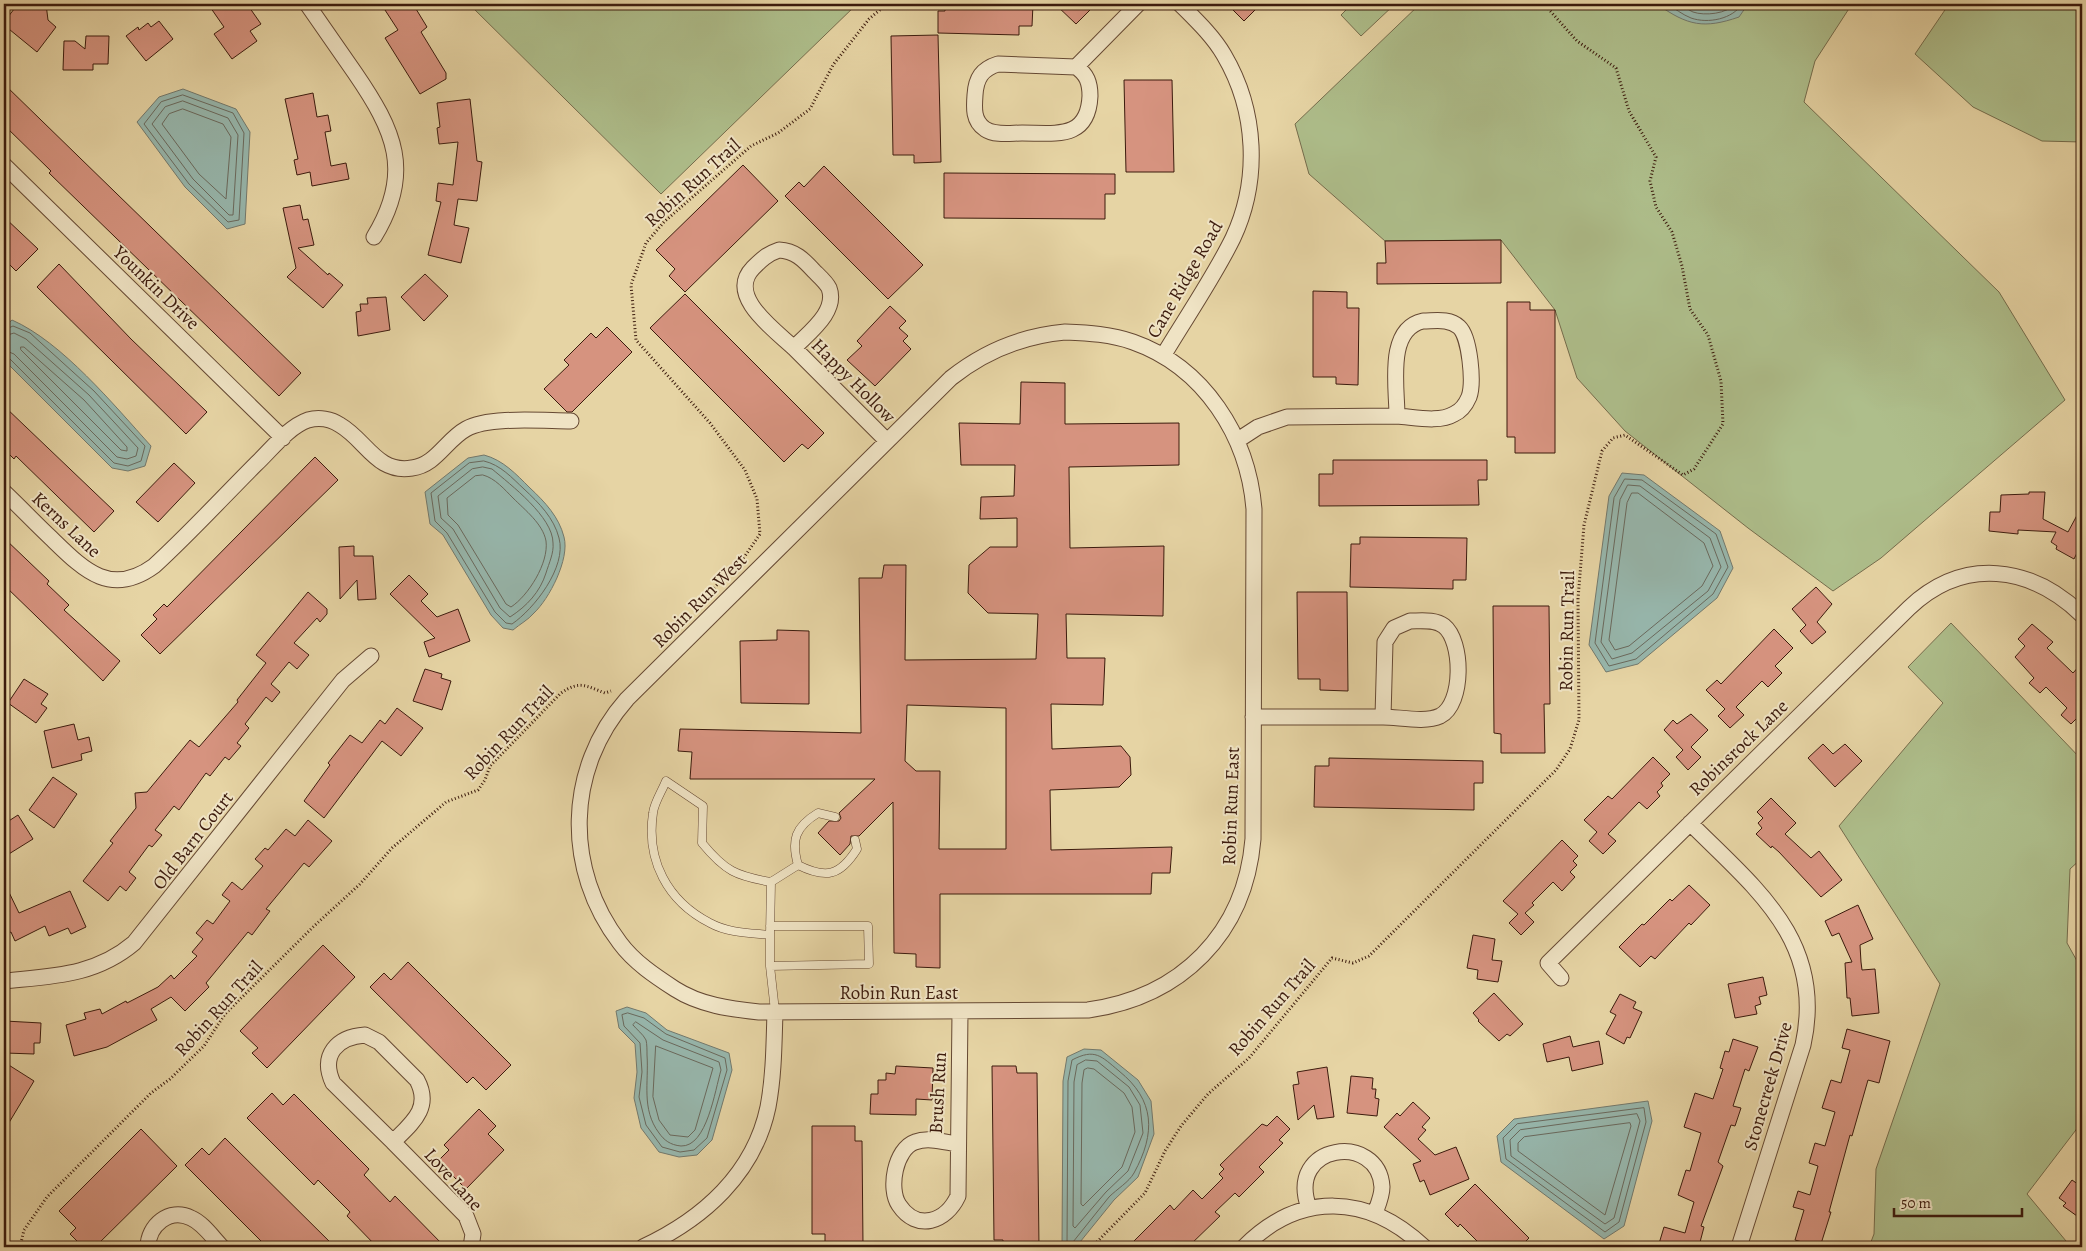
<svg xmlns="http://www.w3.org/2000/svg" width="2086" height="1251" font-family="Alegreya,serif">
<rect width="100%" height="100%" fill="#e6d4a4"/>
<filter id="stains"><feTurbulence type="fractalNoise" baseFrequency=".004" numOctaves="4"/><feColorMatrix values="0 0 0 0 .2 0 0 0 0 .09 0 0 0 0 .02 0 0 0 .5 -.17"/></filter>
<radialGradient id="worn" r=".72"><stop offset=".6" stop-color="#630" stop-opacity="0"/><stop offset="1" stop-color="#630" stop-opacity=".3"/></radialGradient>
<path fill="#aebe8b" stroke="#756c4c" d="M469,4H857L661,194Z
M1352,4H1395L1361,36L1341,15Z
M1420,4H1852L1815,61L1804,102L1999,292L2065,400L1881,558L1833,591L1748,528L1625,431L1577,378L1555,310L1501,240L1385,241L1309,174L1295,124Z
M1949,4H2082V142L2042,141L1973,107L1915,54Z
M1951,623L2082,760V858L2070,869L2067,943L2082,970V1122L2027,1194L2071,1247H1869L1874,1234L1876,1169L1940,984L1839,826L1943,703L1908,667Z"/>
<path fill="#97b7ad" stroke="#73796d" d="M1657,4H1748L1739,17C1704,29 1688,26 1657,4Z
M183,89L236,109L250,132L245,224L227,229L185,187L137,122L159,97Z
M12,320C62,342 114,405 151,446L145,466L128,471L112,468L4,360V327Z
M484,455C503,460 516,474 530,488C545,502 559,517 564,537C570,559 549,599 534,613C528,620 520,624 513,630L503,628L491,615L443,535L430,524L425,492L468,458Z
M1622,473L1644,475L1720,531L1733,568L1717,598L1638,664L1606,672L1589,645L1609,496Z
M627,1007L646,1013L667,1030L729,1053L732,1070L712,1140L697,1155L679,1157L659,1152L641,1128L634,1098L637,1072L635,1044L619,1028L616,1011Z
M1084,1049L1101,1050L1138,1080L1151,1101L1154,1134L1138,1177L1114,1200L1076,1247H1062L1063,1081L1067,1057Z
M1648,1101L1652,1121L1624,1226L1604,1239L1501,1162L1497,1136L1514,1119Z"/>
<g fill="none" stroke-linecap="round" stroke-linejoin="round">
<path stroke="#6a695d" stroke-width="1" d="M1667,4C1674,8 1683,15 1691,18C1708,24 1733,19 1742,4
M1679,4C1684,6 1688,10 1693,12C1704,16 1728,14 1734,4
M183,95L233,113L244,133L239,220L228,222L189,184L144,124L161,102Z
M183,101L228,118L238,135L233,215H229L193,179L152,124L165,107Z
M183,109L223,124L231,137L226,199L199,174L162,124L169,114Z
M4,330L13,326L30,333L94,391L145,446L141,461L128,466L114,463L9,358L4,357
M4,336L14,333L26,339L89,395L138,448L136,456L127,459L117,457L14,354L4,350
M21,347H24L84,400L127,447V451L121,450L21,350Z
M484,461C501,465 512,478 524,489C539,503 554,518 559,538C567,567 534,609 512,624L506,623L495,612L447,533L435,521L431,493L469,463Z
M483,467L492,469C511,485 553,517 553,543C554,553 549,563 546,573C540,592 527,606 510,617L500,608L453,529L441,518L438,496L472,469Z
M483,475C495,478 505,490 513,498C525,510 543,524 546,541C549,563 528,596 511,607L506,604L458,525L448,515L447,498L475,476Z
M1625,479L1642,480L1716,534L1728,567L1713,594L1636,659L1609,666L1595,643L1614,498Z
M1628,485L1640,486L1710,538L1721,567L1708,591L1632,653L1612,659L1601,642L1620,500Z
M1632,493H1638L1704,543L1713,566L1702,586L1629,646L1615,650L1609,640L1627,503Z
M628,1013L644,1018L666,1034L725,1058L727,1070L707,1138L694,1150L680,1152L662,1147L646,1125L639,1097L642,1072L640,1043L624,1026L622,1015Z
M636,1022L663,1040L719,1062L721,1070C715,1090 707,1147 681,1146C670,1145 664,1140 659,1133C641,1109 649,1082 647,1055C647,1050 647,1044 646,1040C643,1034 637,1030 633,1025Z
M656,1046L713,1068L695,1130L688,1137L670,1135L659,1120L653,1097Z
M1086,1060L1097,1061L1129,1087L1140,1105L1143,1133L1128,1171L1106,1192L1075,1228L1073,1226L1074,1082L1077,1065Z
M1088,1068L1094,1069L1124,1093L1132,1107L1135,1132L1122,1167L1083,1206L1081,1204L1082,1083L1084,1070Z
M1644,1108L1646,1122L1619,1222L1605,1232L1506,1159L1503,1138L1517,1124Z
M1637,1114L1640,1121L1614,1218L1605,1224L1511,1156L1510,1140L1520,1130Z
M1630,1123L1631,1126L1605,1215L1518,1151V1143L1524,1137Z
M1067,1247L1068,1081L1072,1060C1095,1048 1101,1056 1119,1071C1155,1100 1156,1133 1134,1173C1129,1182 1117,1189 1109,1197C1097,1212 1085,1227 1073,1242L1072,1247"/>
</g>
<path fill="#d6937f" stroke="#3c1b0d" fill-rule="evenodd" d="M18,4H46L48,20L56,27L37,52L4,25V22Z
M208,4H247L261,24L250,31L257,41L232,59L214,34L224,27Z
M395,4H413L427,27L421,32L446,73V79L420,94L385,38L398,30L385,10Z
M945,4H1033L1032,26H1019V35L938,33V11H945Z
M1055,4H1096L1076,24Z
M1227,4H1261L1244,21Z
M159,21L173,39L146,61L126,36L138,27L139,30L148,23L151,27Z
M938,35L941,162L914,163V155H893L891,36Z
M86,36H109L108,64H93V70H63L64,41H75L85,49Z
M1124,80H1172L1174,172H1126Z
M4,84L301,373L279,396L49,173L51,171L4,125Z
M313,93L317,117L328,115L331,131L325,132L331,166L346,163L349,179L312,186L310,172L297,175L294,160L298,159L285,99Z
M470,99L477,161L482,162L477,201L458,199L454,225L469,228L461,263L428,255L441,202L436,201L438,183L453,185L458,142L439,144L437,128L440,127L437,103Z
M743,165L778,201L685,292L669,276L675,269L656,250Z
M824,166L923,265L888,299L785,196L799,182L804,187Z
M944,173L1115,174V194H1105V219L944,218Z
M300,205L303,220L308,219L314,245L298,248L328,275L329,273L343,285L323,308L287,277L296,268L283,208Z
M4,217L38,249L16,271L4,259Z
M1501,240V283L1377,284V263H1386L1385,241Z
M59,264L131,339L207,412L186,434L37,287Z
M425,274L448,296L424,321L401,297Z
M1313,291L1347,292V308H1359L1358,385L1336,384V377H1313Z
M685,294L824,433L808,449L802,444L784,462L650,328Z
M386,297L390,330L358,336L356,312L361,311L360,304H368L367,298Z
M1507,302H1530V310H1555V453H1515V437H1507Z
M890,306L906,321L899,328L908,336L903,341L911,349L875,386L847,360L862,346L857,341Z
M607,327L632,352L572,412H567L544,389L569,365L564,360L591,333L596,338Z
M1021,382L1065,383V424L1179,423V465L1069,467L1070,548L1164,546L1163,616L1066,614L1067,658H1105L1103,705L1051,704L1052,749L1121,746L1130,757L1131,775L1119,787L1050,790L1051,850L1172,847L1170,873H1152L1151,894H940V968L916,967V954L894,953L893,802L859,836H851L850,844L840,855L818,833L829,821H839L841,818L839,813L875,779H690L692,752L678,751L680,729L861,733L859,578H882L884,565H906L905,660L1036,659L1038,614L988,613L968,593L969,565L990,547H1017V518L980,519L981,497L1014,496L1015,465H961L959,423L1020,424ZM907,705L1006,708V849H939L940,771H916L905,761Z
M4,406L114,511L94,532L16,456L14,459L4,449Z
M315,457L338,480L160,654L141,635L157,619L153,615L164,604L167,607Z
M1333,460H1487V480H1478L1479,505L1319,506V474H1333Z
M174,463L195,483L158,522L136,502Z
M2029,492H2045L2043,519L2068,532L2082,506V553L2078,551L2074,559L2056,549L2057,546L2051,542L2056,532L2018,530V534L1989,531L1990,512H2000L2001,495L2029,494Z
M1360,537L1467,538L1466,580H1453V589L1350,587L1351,544H1360Z
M4,538L49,581L47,584L69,605L64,610L120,661L103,681L4,585Z
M354,546V556H373L376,599L358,600L357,580L340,599L339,547Z
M409,575L428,594L421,601L437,617L458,609L470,641L429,657L424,642L435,638L390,594Z
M1816,587L1832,604L1817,622L1826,632L1812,644L1800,631L1806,625L1792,609Z
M308,592L327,609V614L320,622L317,618L294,643L309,655L297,669L289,662L271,684L280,692L272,702L266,697L245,724L249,728L237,743L241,746L229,760L225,757L210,776L206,773L179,810L174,806L155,830L162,835L152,847L149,845L129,872L136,878L126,891L120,886L108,901L83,881L113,843L110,841L136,808L135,793L147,792L190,740L199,747L238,702L237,700L266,663L256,655Z
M1297,592H1347L1348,691L1320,690V679H1298Z
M1493,606H1549L1550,704H1544L1545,753H1501V734L1494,733Z
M2032,624L2053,642L2047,648L2073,673L2082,663V723L2077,718L2071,724L2061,715L2067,708L2046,687L2040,693L2029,683L2034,678L2015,657L2025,646L2018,639Z
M1774,629L1793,648L1775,666L1782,673L1768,687L1762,681L1736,707L1744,715L1730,728L1718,716L1725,709L1706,690L1717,680L1721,684Z
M777,630L809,631V704L741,703L740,641L777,640Z
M425,669L442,674L441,678L451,681L442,710L413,701Z
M24,679L48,694L41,704L47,708L36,723L8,703Z
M397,708L423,728L401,756L382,741L324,818L304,801L330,765L328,763L350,735L362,743L380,720L385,724Z
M1691,714L1708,730L1691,747L1701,757L1688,770L1676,757L1683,750L1664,730L1673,720L1677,724Z
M74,724L78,740L89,737L92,751L81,754L82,760L52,768L44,731Z
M1823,744L1833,754L1845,744L1862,761L1835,787L1808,758Z
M1653,757L1670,774L1661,783L1663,786L1657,792L1660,796L1647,809L1639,802L1608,834L1616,841L1603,854L1589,841L1597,832L1584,820L1608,796L1612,799Z
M1329,758L1483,761V783H1474V810L1314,807L1315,766H1329Z
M53,777L77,794L54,828L29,810Z
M1771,798L1796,823L1785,834L1811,858L1819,851L1842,880L1821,897L1779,852L1772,846L1771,848L1756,834L1762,828L1758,823L1763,818L1757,812Z
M18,815L33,839L4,857V824Z
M308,820L332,841L309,867L304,863L266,909L270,911L252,935L248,932L206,983L209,987L185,1011L171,997L151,1009L157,1020L107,1047L74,1056L66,1025L86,1019L84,1013L100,1009L102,1014L126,1001L127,1003L158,987L171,975L174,979L197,956L192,952L203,939L196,933L207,920L213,924L230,901L222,895L232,882L242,890L263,866L255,859L265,848L268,850L286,829L295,836Z
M1562,840L1578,856L1573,861L1577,865L1570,872L1575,877L1562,891L1553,882L1532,903L1534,905L1525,913L1534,922L1521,935L1509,923L1518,914L1503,901Z
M4,882L19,913L70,891L86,927L71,934L68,928L49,936L45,926L15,941L11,932L4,935Z
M1689,885L1710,905L1691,925L1689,923L1655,959L1651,956L1640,967L1619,947L1642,924L1644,925L1670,899L1672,901Z
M1858,905L1873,939L1860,945L1861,962L1862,970L1875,969L1879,1013L1852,1016L1850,998H1847L1845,963L1852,962L1839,933L1832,936L1825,921Z
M1473,935L1495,939L1492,960L1502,961L1498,982L1477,979L1478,970L1467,968Z
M323,945L355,977L267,1068L252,1053L258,1048L240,1031Z
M408,962L511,1065L486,1090L473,1077L467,1083L370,987L384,973L391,980Z
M1763,977L1767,995L1759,997L1761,1004L1755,1006L1757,1014L1735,1018L1728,984Z
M1494,993L1523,1024L1510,1036L1507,1034L1499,1041L1478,1021L1479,1020L1473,1013Z
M1620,994L1636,1002L1633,1008L1642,1012L1630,1038L1627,1037L1624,1044L1606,1034L1616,1015L1610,1012Z
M5,1021L41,1023L40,1043H34V1054L5,1053Z
M1847,1029L1890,1041L1879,1083L1868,1080L1852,1136L1850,1135L1829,1212H1831L1820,1247L1795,1240L1804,1210L1793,1207L1798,1191L1810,1195L1818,1166L1809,1163L1815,1143L1825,1146L1835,1112L1822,1108L1831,1080L1841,1083L1850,1050L1842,1048Z
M1570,1036L1573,1047L1599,1041L1603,1064L1572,1071L1569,1057L1547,1062L1543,1044Z
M1733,1039L1758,1047L1749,1071L1745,1069L1733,1106L1741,1108L1735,1126L1731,1125L1718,1162L1723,1166L1701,1226L1704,1227L1699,1246L1687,1242L1685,1247H1658L1664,1227L1685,1233L1694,1202L1678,1195L1686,1170L1690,1171L1701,1133L1684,1127L1695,1093L1713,1099L1723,1069L1720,1068L1725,1051L1729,1052Z
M4,1062L34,1081L4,1131Z
M896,1066L933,1068L932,1100L916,1099V1115L870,1114L871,1094H878V1080H886V1073L895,1074Z
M992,1066H1016L1017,1073H1037L1039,1247H1003V1240H994Z
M1327,1067L1334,1117L1317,1119L1314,1105L1298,1120L1293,1085L1299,1084L1297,1072Z
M1351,1076L1373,1078L1372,1089H1376L1375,1098L1379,1099L1377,1116L1347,1113Z
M272,1093L283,1105L294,1094L369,1169L364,1175L390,1202L395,1196L445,1247H377L347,1216L350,1212L318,1180L314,1185L247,1118Z
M1413,1102L1430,1118L1422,1127L1426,1130L1418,1139L1435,1155L1456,1147L1469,1179L1430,1195L1424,1180L1420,1182L1413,1164L1421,1161L1384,1127L1397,1113L1400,1116Z
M479,1109L496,1126L488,1134L504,1150L466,1189L438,1161L449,1150L444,1145Z
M1277,1116L1290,1129L1279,1140L1283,1143L1259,1167L1264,1172L1239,1197L1235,1193L1215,1212L1220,1216L1188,1247H1128L1170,1205L1174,1210L1193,1190L1202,1199L1223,1178L1219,1174L1224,1169L1220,1165L1262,1124L1267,1126Z
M812,1126H855V1141H862L863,1245H825V1234H812Z
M141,1129L177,1166L95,1247H83L70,1234L76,1228L59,1211Z
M225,1138L335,1247H267L185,1165L202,1148L209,1155Z
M2072,1180L2082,1187V1208L2077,1216L2063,1206L2066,1203L2059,1198Z
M1475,1184L1529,1238L1520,1247H1483L1460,1224L1458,1227L1445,1214Z"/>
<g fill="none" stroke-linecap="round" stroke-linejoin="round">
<g stroke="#664933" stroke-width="9">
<path id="service" d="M666,781L703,806L702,843C725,871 736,876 771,882L770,935C750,933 728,933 710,923C667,901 646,860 653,813C654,803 662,791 666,781Z
M835,817L818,813C795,827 791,840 798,865C826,879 840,876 857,849L855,840
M771,882L798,865
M770,935V966L869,964L868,926H770
M770,966L775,1011"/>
</g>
<g stroke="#664933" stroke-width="17">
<path id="minor" d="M307,4C323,27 339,50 355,73C394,130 414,172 374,237
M998,64L1076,67C1087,74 1090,83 1090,96C1088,140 1056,133 1022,133C1011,133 995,136 985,129C973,121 974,108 975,95C976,78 982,69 998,64Z
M1076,67L1138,4
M4,165L283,438
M779,250C795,251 803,259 814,271C819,276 826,282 829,288C838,312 808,333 794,348C775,330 726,296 753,268C761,260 767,254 779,250Z
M1423,321C1435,321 1449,318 1459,327C1470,337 1474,383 1469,397C1466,404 1461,411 1454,414C1439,423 1414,417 1397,416C1397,387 1386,329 1423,321Z
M1065,332C1088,333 1111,334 1133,342C1204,367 1248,436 1254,509L1253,839C1245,934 1181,997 1088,1010L759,1012C730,1009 700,1005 675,989C655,976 634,962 620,943C564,870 565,769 627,699L951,378C985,351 1021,336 1065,332Z
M794,348L887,441
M1163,356C1185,319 1214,277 1233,238C1260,180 1257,111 1224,55C1213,36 1196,20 1180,4
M1238,440L1258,427L1287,417L1397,416
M4,492C20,507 35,523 51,538C83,569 110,598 154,566C189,534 222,498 256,464C271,450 288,427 308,420C319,417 331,419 340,425C366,440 377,474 412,468C436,465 446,440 466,429C489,416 544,421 571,421
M1410,621C1421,621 1435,619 1444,626C1463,641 1464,704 1440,716C1425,723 1399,717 1383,717L1385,642L1394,628Z
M1253,717H1383
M1690,823C1755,888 1826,941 1803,1045L1739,1247
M1561,978L1548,963L1909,608C1964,556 2031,566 2082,615
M4,981C52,976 95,976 134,943L343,680L371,656
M365,1035L379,1042L417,1080C432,1108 412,1123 393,1142L333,1083C320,1055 337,1037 365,1035Z
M393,1142L466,1216L473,1234L471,1247
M957,1144C944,1142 928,1137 915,1142C895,1149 888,1189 899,1205C917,1232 946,1222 958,1196L960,1012
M1309,1208C1285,1143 1379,1132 1382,1187C1382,1196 1378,1205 1375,1213
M148,1247C148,1226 169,1207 191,1218C203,1223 213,1238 222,1247
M643,1247C703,1219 754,1174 768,1107C774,1075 774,1043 775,1011
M1244,1247C1300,1191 1368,1194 1424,1247"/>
</g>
<path stroke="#3c1b0d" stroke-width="3" stroke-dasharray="1 2.5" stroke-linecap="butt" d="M709,593L745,556L760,534L757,499L745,470L710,423L636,340L631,285L646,243L664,222L751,146L778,133L810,109L833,65L869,19L887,4
M20,1247L24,1230L47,1197L151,1093L170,1079L204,1046L225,1014L313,927L360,884L392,848L446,802L478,790L485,780L490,766L561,693C580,680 586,686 605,693L611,691
M1092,1247L1145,1193L1165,1151L1181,1126L1208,1094L1249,1058L1332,958L1353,963L1369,956L1556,770L1570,749L1579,720L1578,599L1584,525L1602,451L1613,438L1625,435L1683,475L1694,469L1723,424L1721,381L1708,335L1690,309L1682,266L1672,232L1656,207L1650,181L1656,157L1629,111L1616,68L1577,41L1544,4"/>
<use href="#service" stroke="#efe3c4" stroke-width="8"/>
<use href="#minor" stroke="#efe3c4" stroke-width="15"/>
</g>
<g text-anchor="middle" stroke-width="4" stroke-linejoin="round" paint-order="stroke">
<g font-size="19" fill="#3c1b0d" stroke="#efe3c4">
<text transform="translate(692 182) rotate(-42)" y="7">Robin Run Trail</text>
<text transform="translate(1184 279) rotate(-60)" y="7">Cane Ridge Road</text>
<text transform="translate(157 287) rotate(44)" y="7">Younkin Drive</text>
<text transform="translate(854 380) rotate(45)" y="7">Happy Hollow</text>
<text transform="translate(67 524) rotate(43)" y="7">Kerns Lane</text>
<text transform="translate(699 600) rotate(-45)" y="7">Robin Run West</text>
<text transform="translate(1566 631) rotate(-89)" y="7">Robin Run Trail</text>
<text transform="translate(508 732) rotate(-47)" y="7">Robin Run Trail</text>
<text transform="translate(1738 747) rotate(-44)" y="7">Robinsrock Lane</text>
<text transform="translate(1230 806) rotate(-88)" y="7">Robin Run East</text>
<text transform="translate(192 840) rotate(-52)" y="7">Old Barn Court</text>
<text x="899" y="999">Robin Run East</text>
<text transform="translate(1271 1007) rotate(-49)" y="7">Robin Run Trail</text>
<text transform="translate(218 1008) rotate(-48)" y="7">Robin Run Trail</text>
<text transform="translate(1767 1086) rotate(-74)" y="7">Stonecreek Drive</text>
<text transform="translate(937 1093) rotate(-87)" y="7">Brush Run</text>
<text transform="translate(454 1179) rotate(48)" y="7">Love Lane</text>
</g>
</g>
<rect width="2086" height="1251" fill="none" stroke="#e6d4a4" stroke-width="20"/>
<rect x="5" y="5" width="2076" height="1241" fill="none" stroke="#3c1b0d" stroke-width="2.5"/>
<rect x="10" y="10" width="2066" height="1231" fill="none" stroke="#3c1b0d"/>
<path d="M1894 1208v8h128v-8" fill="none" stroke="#3c1b0d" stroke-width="2.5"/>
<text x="1901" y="1208" font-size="15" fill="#3c1b0d" stroke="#efe3c4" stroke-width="4" paint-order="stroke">50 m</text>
<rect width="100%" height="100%" filter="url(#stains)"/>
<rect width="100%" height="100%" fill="url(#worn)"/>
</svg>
